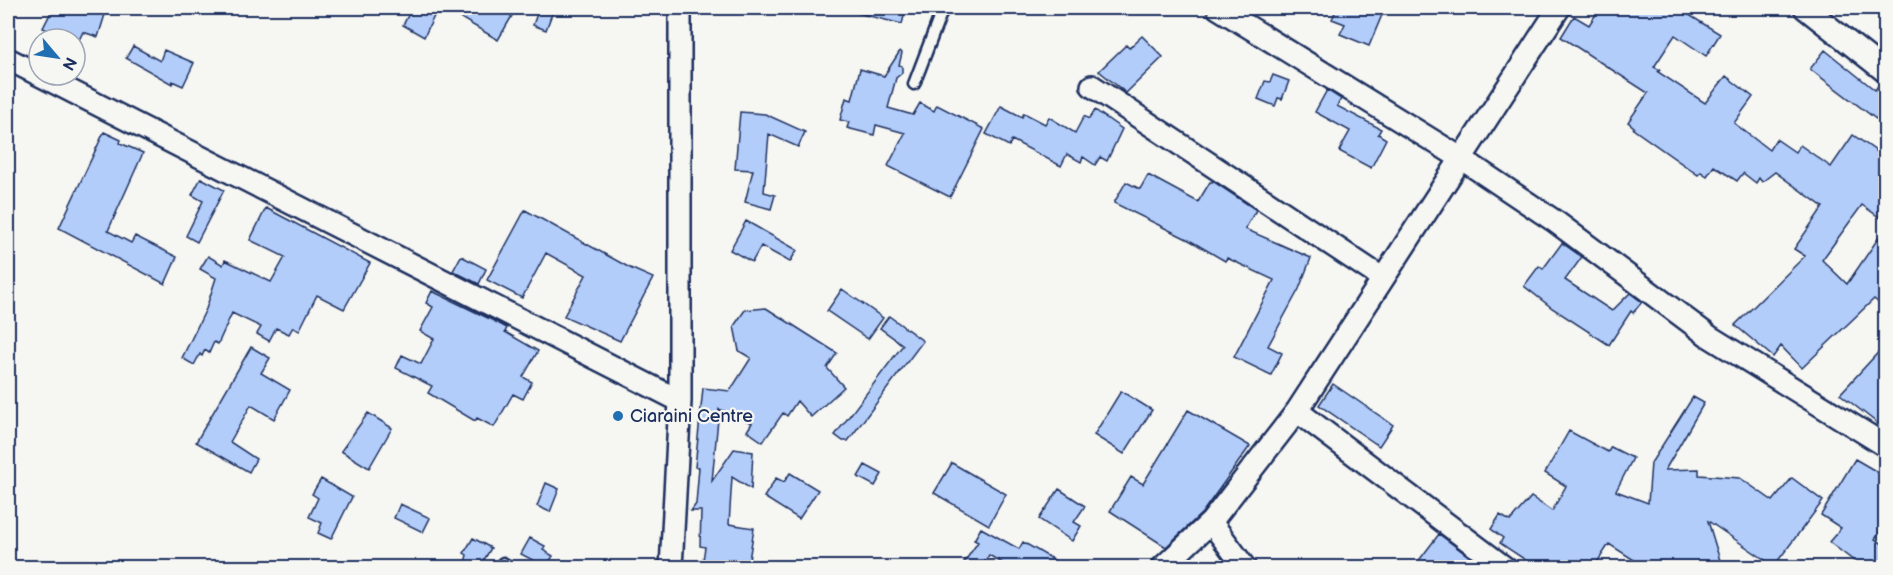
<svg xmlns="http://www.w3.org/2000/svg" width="1893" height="575" font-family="'Balsamiq Sans',sans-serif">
<rect width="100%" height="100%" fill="#f6f6f2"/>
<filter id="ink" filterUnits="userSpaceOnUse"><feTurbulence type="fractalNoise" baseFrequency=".0167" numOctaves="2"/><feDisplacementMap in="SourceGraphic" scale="12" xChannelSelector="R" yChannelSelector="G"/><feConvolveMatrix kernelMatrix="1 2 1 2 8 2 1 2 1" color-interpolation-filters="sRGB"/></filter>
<g filter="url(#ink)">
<path fill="#b3cdfb" stroke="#1b2f5e" stroke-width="1.5" d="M53,8H107L98,37L83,32L77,44L75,39H67L43,28Z
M412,8H438L424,37L403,25Z
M444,8H498L512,16L498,40Z
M539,8H554L546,30L533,25Z
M858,8H906L902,24L857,13Z
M1337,8H1373L1371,11L1382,15L1369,46L1340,34L1345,24L1332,19Z
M1600,8H1678L1720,34L1706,56L1675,35L1654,67L1660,70L1658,72L1705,103L1726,76L1753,97L1734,123L1769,150L1776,139L1795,152L1800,145L1831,167L1853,135L1886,158V222L1862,205L1822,260L1847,284L1886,227V309L1874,299L1802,368L1781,346L1773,357L1735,325L1805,256L1794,249L1823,207L1775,172L1762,182L1759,178L1756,183L1743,173L1737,181L1714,166L1707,176L1701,172L1698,175L1633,129L1634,127L1628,122L1648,93L1561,37L1574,16L1589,25Z
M1142,36L1163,57L1126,93L1099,71L1126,45L1129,48Z
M133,46L160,61L164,50L194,63L183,86L172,81V84L126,58Z
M1825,50L1875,90L1880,83L1886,85V109L1876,119L1810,69Z
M900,51L902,53L899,65L902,66V73L896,78L888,108L913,115L920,103L934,111L937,105L984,129L950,197L888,166L905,133L876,125L874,135L847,128L849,122L840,120L846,98L852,100L860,69L884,76Z
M1273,75L1289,81L1282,99L1278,98L1275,106L1258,99L1265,81L1270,82Z
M1327,90L1341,99L1337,106L1381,129L1378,134L1386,139L1371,168L1339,151L1350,131L1315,112Z
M1001,106L1022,117L1024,113L1045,124L1049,117L1075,133L1084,116L1089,119L1095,110L1122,129L1107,161L1100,157L1095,165L1083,157L1081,162L1067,154L1061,166L1012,140L1009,146L986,134Z
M740,112L765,114L805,132L798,147L769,134L764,192L775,195L771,209L745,202L753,170L735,169Z
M104,132L121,140L120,143L143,153L108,231L131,243L135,236L177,257L165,284L59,228Z
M1148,175L1198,202L1210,182H1214L1256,210L1245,229L1311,258L1299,289L1268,346L1282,353L1271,375L1234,357L1274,280L1227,258L1225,261L1189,240L1114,203L1126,182L1140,189Z
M201,178L224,190L197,242L186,236L203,201L192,195Z
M266,208L370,263L344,309L317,295L299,331L293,327L289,334L276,328L269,341L257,334L261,327L232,313L218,344L214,342L209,353L205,350L202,356L200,354L194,365L182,358L206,309L216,278L200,269L208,256L223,265L225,260L271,282L285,257L250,240Z
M525,210L630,268L653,278L620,341L564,316L586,275L546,253L522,298L487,280Z
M746,221L797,250L790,262L761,246L752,262L730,250Z
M1562,243L1582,257L1565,280L1612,311L1630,293L1642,302L1633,313L1631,311L1609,345L1552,308L1524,286L1539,266L1543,269Z
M461,256L486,269L479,284L453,271Z
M842,289L883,318L868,339L827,311Z
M432,291L492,320L507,328L505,332L538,351L523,377L532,382L523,399L513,394L494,427L477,418L475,421L428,393L432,386L396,368L402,355L421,364L434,339L420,331L433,307L426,303Z
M766,308L837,353L827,368L844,387L811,417L797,401L787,416L783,413L763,442L747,431L752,423L719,409L712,481L734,449L753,452L751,489L732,477L729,524L754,528L748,567H702L705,547L700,546L701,511H691L696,504L699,467H695L703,388L730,391L751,358L739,351L734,326L745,310Z
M889,316L923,341L848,441H843L835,435L903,345L880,328Z
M1886,344V430L1840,394Z
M251,347L270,358L261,373L290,390L274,419L251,405L230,442L256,459L249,472L196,442Z
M1333,384L1393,425L1379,446L1319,405Z
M1121,391L1152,410L1124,454L1094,435Z
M1693,397L1704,403L1665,470L1699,469V475L1740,478L1773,501L1792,478L1823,501L1774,566L1708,521L1722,567H1645L1609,544L1594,567H1536L1500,543L1503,538L1491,529L1500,515L1510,521L1531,497L1552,511L1566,486L1545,473L1569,431L1608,452L1611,447L1633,458L1616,491L1648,503L1651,463Z
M1188,410L1250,446L1202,513L1166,547L1110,511L1131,477L1143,484Z
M368,413L392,428L369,468L341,451Z
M1855,459L1886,477V524L1875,539L1886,546V567H1862L1829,542L1841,528L1821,515Z
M952,463L1006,494L989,525L934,493Z
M865,465L882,474L875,486L858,477Z
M790,473L818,490L799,519L764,497L776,478L784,482Z
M321,479L352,497L331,539L318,533L322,523L309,517L318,498L312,494Z
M546,483L559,489L550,512L537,506Z
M1059,489L1085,506L1074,522L1081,526L1072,541L1039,519Z
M400,504L430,518L423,532L394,518Z
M981,528L1019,549L1023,542L1066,567H1009L989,555L981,567H961L978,542L974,540Z
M1439,534L1483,567H1414Z
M473,538L491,548L480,567H462L466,559L467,555L464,553Z
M530,538L545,546L543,550L553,556L546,567L521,554Z"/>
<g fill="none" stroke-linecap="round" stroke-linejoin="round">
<g stroke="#1b2f5e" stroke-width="15">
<path id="service" d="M914,84L943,8
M503,563L511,568"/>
</g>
<g stroke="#1b2f5e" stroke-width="26">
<path id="minor" d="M1218,8L1459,157L1556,222L1710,337L1886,446
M1805,8L1886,72
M8,59L680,401
M1092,86L1382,278
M1297,411L1505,568
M1211,522L1245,568
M671,568L680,401V8
M1162,568L1211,522L1297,411L1559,8"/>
</g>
<use href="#service" stroke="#f6f6f2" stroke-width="10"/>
<use href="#minor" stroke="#f6f6f2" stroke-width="21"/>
</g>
</g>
<circle fill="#1f6fb2" stroke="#f6f6f2" stroke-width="2" cx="618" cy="416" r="6"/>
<g text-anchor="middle" stroke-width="4.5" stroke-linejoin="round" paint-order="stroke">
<g font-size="18" fill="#1b2f5e" stroke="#f6f6f2" text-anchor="start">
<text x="630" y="422">Ciaraini Centre</text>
</g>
</g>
<rect width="1893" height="575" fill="none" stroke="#f6f6f2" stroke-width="30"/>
<rect x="15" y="15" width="1863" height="545" fill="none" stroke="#1b2f5e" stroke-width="2" filter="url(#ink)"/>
<g transform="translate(57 57) rotate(119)"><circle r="28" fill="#f6f6f2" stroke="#9ea6b7" stroke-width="1.5"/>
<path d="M0-4.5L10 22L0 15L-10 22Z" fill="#1f6fb2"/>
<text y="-9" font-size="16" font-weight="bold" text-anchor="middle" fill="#1b2f5e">N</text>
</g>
</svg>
